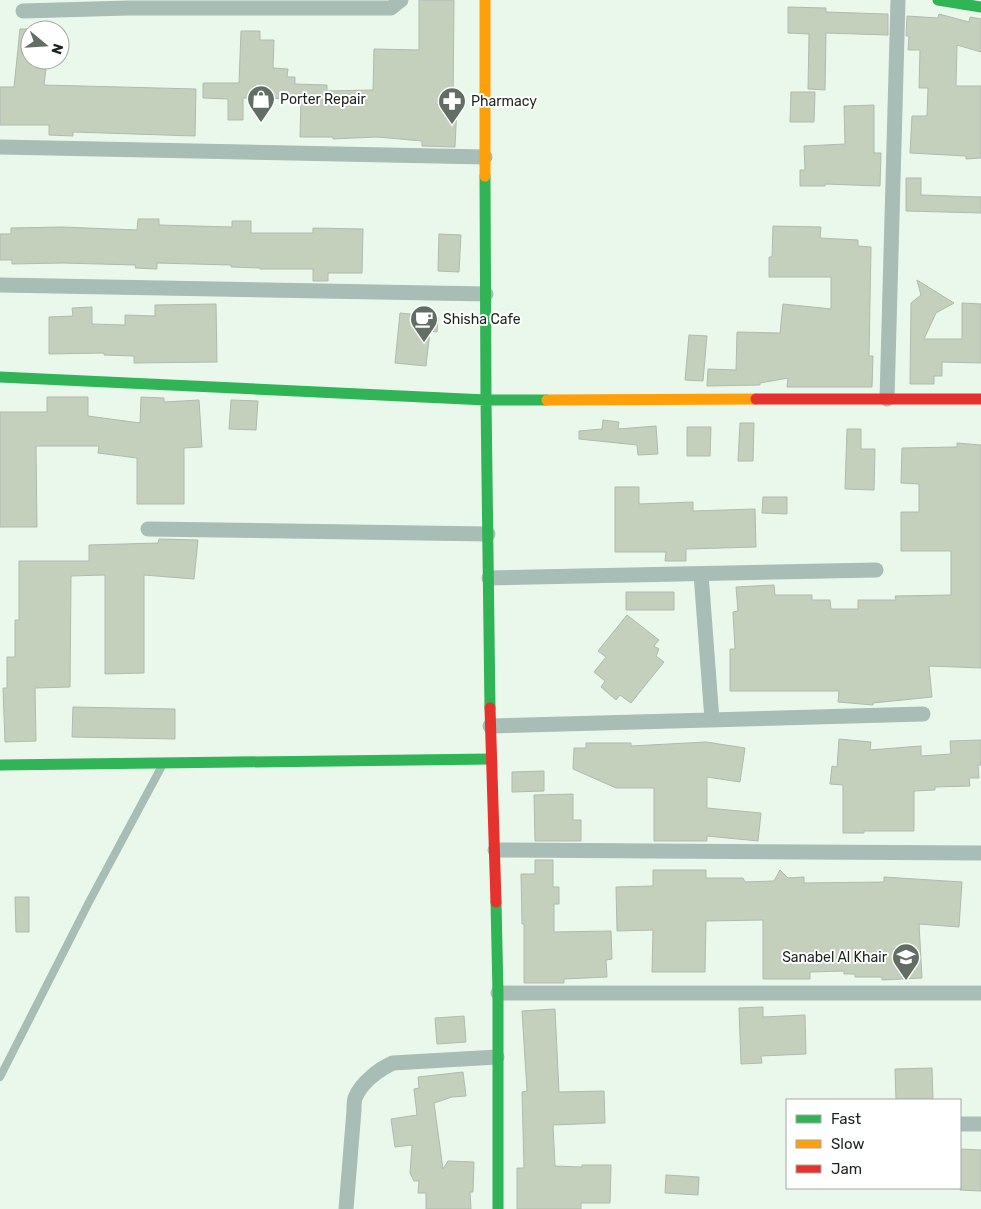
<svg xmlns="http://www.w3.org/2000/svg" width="981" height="1209" font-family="Rubik,sans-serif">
<rect width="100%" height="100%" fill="#e9f8eb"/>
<path fill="#c4cfbc" stroke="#b1baaf" d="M419,0H454L453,104H457L455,147L422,146V141L377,137L333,139V137H300L301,99L243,98V120H228V99L203,98V83H239L241,31H260V40H274L273,68L288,69L287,77H295V84L327,85V91L373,90L374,49L419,50Z
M788,7L826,8V12L886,14H888V35L826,33L825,90L808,89L809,34L788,33Z
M939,14L969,22L970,17L981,19V52L957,45L956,86H981V158L966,159V156L910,153L912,116H927L928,88H919L920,50H908L909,36H906L907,16L938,18Z
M20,29H30V60H47L44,85L196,89L195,136L73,132V136L49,135V125H0V87H14Z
M791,92H815L814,122H790Z
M874,105V153H881L880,186L825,184V186H800V170H805L804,146L845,144L844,106Z
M906,178H921V195L981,197V213L906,211Z
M138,219H159V225L232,227V221H251V233H313V228L363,229L362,273H328V281H313V269H260V268L231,267V265L157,263V269L135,268L136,265L63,263L12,264V260H0V234H11V228L62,227L137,230Z
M773,226L821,227L820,238L858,240V246L871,247L869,356H873L872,387H787L788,378L760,383V385L707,386L708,369L736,370L737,332L780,333L783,304L831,309V277H769V257H772Z
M439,234L461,235L459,272L438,271Z
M917,280L954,303L936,313L924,339H962V303L981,304V363L942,362V376H934V384H910L911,303L921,295Z
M216,304L217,362L134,363V356L104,355V353L49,354V317L73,316L72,308L92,307V324L125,325V315L155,316V305Z
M400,313L438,317L437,332L430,331L426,366L395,363Z
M689,335L707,336L703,381L685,380Z
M47,397H88V416L140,423L141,397L164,398V402L199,400L202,447L184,448V504H137V458L98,453L99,446H36L37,527H0V412H47Z
M231,400L258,401L256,430L229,429Z
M603,420L619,422L618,429L656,426L658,454L638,455L637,445L579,439V431L602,429Z
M740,423H754L753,461H738Z
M687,427H711L710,456H687Z
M847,429H861V449H875L874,490L845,489Z
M957,443L981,445V668L929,666L932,697L873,703V705L838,702L839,691H730V649H735L733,612L738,611L736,587L774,585L775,595H812V600H830L831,609H858V600H896L895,596L951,595V551H901V512H919V484L901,483L902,448L957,447Z
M615,487H639V504L693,502V511L755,509L756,547L686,549V561H665L666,552H615Z
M763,497H787V514L762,513Z
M159,539L198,540L194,579L144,575V673L105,674V575L71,576L70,687L35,688L36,741L5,742L3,688H7V657H15V620H19V561H89V545L158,543Z
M626,592H674V610H626Z
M627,615L659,640L654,646L659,649L656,656L664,662L631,703L620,695L616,700L601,687L605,681L594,672L606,657L598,651Z
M73,707L175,709V739L72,737Z
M839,739L871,742L870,750L921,746V756L951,754L950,741L981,740V765H978L979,778H969L970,786L935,787V790L914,791V831H864V833H843V785L830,784L832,766L837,767Z
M706,742L745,748L740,782L707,777V808L761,813L758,841L707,836V841H654V788H616L573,769L574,748H586V743H631V746Z
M544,771V791L512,792V772Z
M573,794V820H581V841H535L534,795Z
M535,860H553V887H559V904H554V932L611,931L612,959L606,960L607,977L564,979V983H524V924H522L521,874H535Z
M653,870H706V878H743L745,882L774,881L780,870L788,878L804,877V883L884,882V877L962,882L959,927L919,924L922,978L882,980V977H855V974H844V971L810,972V979H763V920L706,921L705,972H652L653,930L617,931L616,887L653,886Z
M15,897H29V932H16Z
M763,1007V1017L805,1015L806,1054L761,1056L762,1063L741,1064L739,1008Z
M555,1009L559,1092L604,1091L605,1123L553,1125L555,1166L582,1167V1165H611L610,1203H581V1209H517V1168H524L522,1092L527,1091L522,1011Z
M464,1016L466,1042L437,1044L435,1018Z
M932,1068L933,1100H896L895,1069Z
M463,1072L466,1096L452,1097L434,1103L443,1169L448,1161L474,1162L473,1192H470L471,1209H426V1193H418L419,1181H414L410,1173L412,1145L395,1147L391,1119L417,1115L414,1089L419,1088L418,1077Z
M960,1149L981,1150V1191L960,1190Z
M666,1175L699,1177L698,1195L665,1193Z"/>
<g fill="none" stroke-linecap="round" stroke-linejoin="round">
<path stroke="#a8bdb6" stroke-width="8" d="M0,1077L89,902L163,764"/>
<path stroke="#a8bdb6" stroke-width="15" d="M23,11L128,8H391L401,0
M0,147L485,157
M0,285L486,294
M887,399L898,0
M148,529L488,534
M701,574L712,720
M489,578L876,570
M490,726L923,714
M495,850L981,853
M498,993H981
M960,1124H981
M346,1209L354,1110C354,1106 354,1101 355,1098C361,1083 379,1069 393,1063L497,1057"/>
<path stroke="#30b455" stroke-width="11" d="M938,0L981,7
M485,176L486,400L490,708
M0,377L486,400H547
M0,765L491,759
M496,902L498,993V1209"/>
<path stroke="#ff9f0a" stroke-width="11" d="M485,0V176
M547,400L756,399"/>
<path stroke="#e5322d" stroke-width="11" d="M756,399H981
M490,708L496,902"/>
</g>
<defs>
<g id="shop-pin" transform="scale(1.4375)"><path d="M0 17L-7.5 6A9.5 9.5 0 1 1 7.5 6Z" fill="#626e64" stroke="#fff"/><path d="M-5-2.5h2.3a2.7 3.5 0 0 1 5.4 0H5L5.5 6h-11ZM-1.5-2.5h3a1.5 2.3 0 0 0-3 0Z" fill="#fff"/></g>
<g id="pharmacy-pin" transform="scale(1.4375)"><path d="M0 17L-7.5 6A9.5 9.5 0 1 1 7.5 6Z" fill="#626e64" stroke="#fff"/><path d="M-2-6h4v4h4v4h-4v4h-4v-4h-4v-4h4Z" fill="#fff"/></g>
<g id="cafe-pin" transform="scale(1.4375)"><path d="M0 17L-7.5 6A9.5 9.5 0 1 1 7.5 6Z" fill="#626e64" stroke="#fff"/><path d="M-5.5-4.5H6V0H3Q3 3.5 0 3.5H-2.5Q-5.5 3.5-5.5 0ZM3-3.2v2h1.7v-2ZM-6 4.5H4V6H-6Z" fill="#fff"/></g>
<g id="school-pin" transform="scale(1.4375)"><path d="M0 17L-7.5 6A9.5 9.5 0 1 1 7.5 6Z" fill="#626e64" stroke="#fff"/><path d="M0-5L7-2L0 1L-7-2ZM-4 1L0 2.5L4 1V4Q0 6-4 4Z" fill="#fff"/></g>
</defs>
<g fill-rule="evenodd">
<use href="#shop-pin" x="261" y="99"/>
<use href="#pharmacy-pin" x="452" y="101"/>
<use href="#cafe-pin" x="424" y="319"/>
<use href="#school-pin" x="906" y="957"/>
</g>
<g text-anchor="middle" stroke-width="4" stroke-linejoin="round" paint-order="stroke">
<g font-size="14" fill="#1a241c" stroke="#fff" text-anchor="start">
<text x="280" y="104">Porter Repair</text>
<text x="471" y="106">Pharmacy</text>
<text x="443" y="324">Shisha Cafe</text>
<text x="887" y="962" text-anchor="end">Sanabel Al Khair</text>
</g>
</g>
<rect x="786" y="1099" width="175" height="90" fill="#ffffff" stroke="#a3a7a4"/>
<rect x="796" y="1115" width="25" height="8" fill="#30b455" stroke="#a3a7a4"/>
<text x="831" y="1124" font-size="15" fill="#1a241c">Fast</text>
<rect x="796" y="1140" width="25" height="8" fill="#ff9f0a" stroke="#a3a7a4"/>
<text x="831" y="1149" font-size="15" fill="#1a241c">Slow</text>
<rect x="796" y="1165" width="25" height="8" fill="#e5322d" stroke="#a3a7a4"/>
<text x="831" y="1174" font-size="15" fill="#1a241c">Jam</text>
<g transform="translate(45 45) rotate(108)"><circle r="24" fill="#ffffff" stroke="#a3a7a4"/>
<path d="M0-4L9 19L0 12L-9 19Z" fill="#626e64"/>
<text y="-8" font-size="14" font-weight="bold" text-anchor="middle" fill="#1a241c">N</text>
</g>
</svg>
